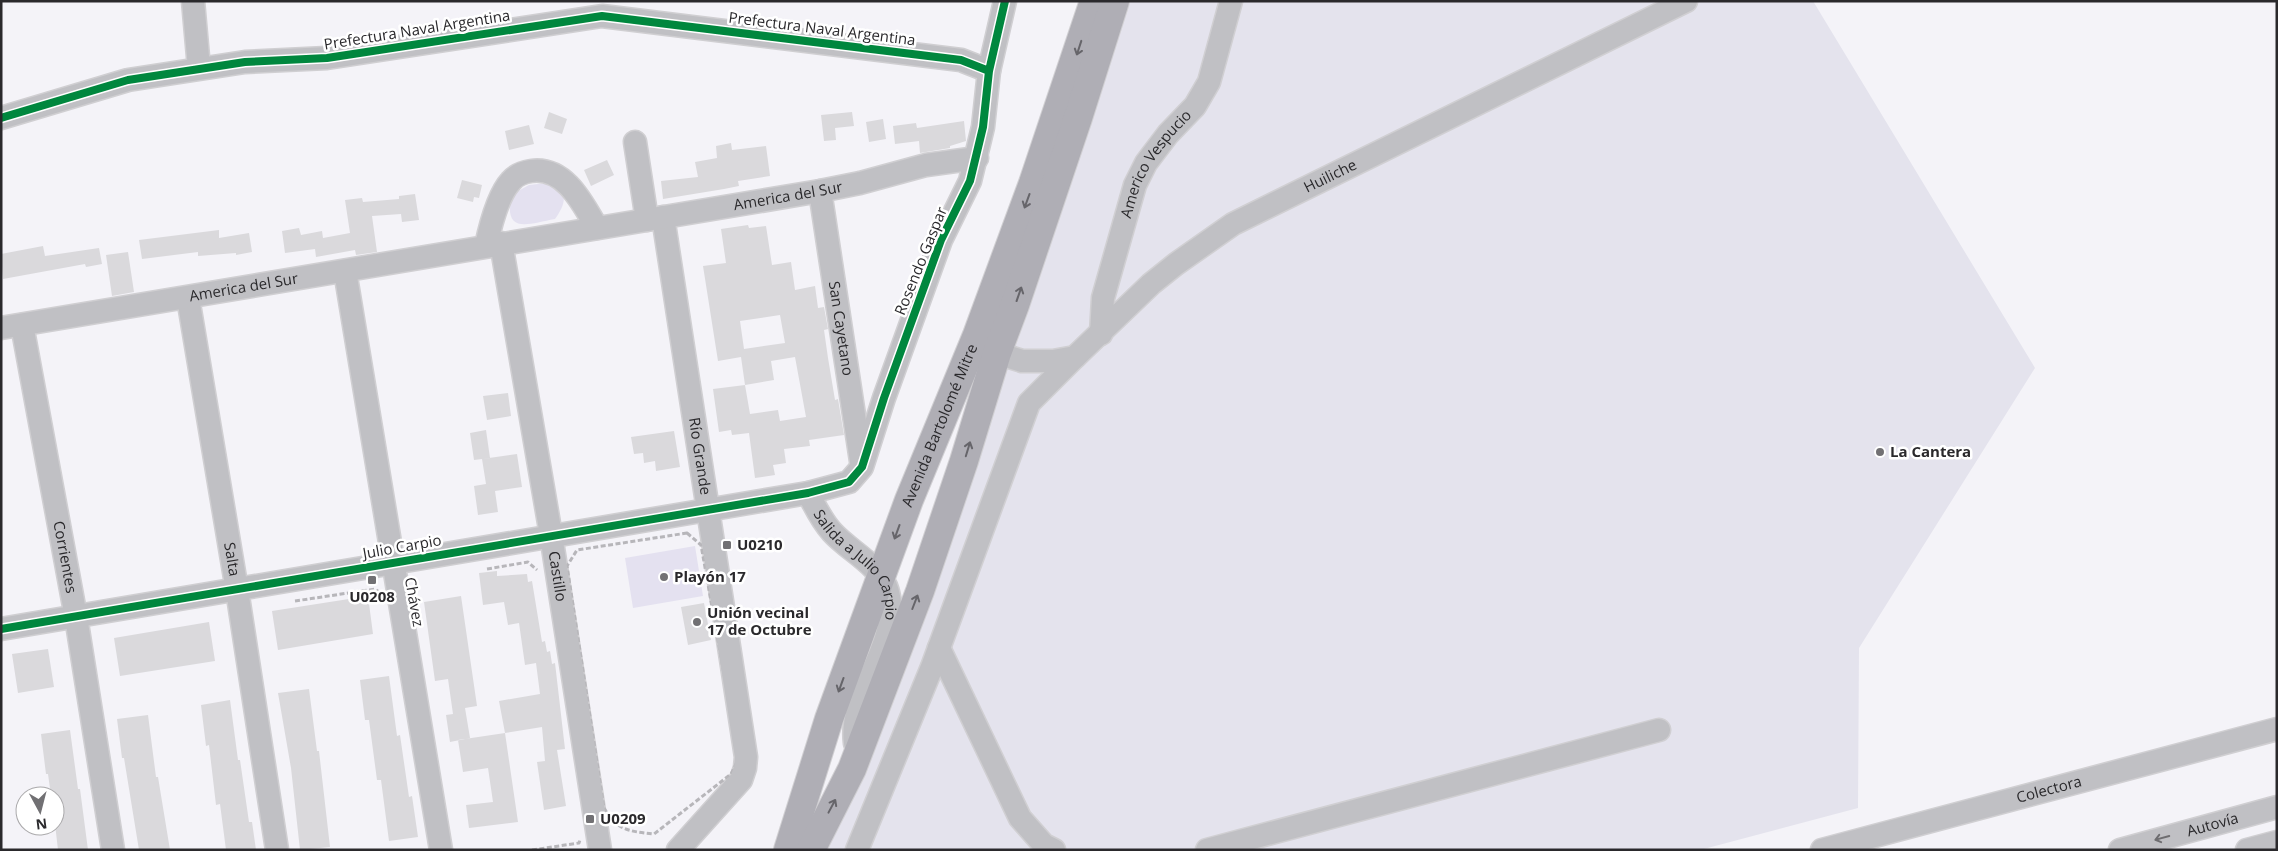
<svg xmlns="http://www.w3.org/2000/svg" width="2278" height="851" font-family="'Open Sans',sans-serif">
<rect width="100%" height="100%" fill="#f4f3f8"/>
<path fill="#e4e3ed" d="M1115,1H1813L2035,368L1859,648L1858,808L1700,850H811L852,769Z"/>
<path fill="#e4e1f0" d="M556,182C569,195 564,206 555,219C527,224 504,235 511,195L529,185Z
M695,546L703,596L633,608L625,558Z"/>
<path fill="#dad9dc" fill-rule="evenodd" d="M549,112L567,119L562,134L544,128Z
M852,112L854,126L835,128L836,140L824,141L821,115Z
M883,119L886,139L869,142L866,122Z
M964,121L966,141L950,146V148L920,153L919,141L895,144L893,126L916,123L917,128Z
M529,125L534,144L509,150L505,131Z
M731,143L732,150L766,146L770,176L738,181L739,186L724,189L663,199L661,181L698,177L695,162L717,158L716,146Z
M607,160L614,175L591,186L584,170Z
M462,180L482,185L479,198L474,197L473,202L457,198Z
M415,194L419,220L402,222L401,214L372,216L377,252L356,255L355,250L316,257L315,249L285,253L282,231L299,228L301,235L322,231L323,238L350,233L345,200L362,198L363,202L399,199V196Z
M748,225L749,228L766,226L772,265L791,262L795,290L815,286L818,308L824,307L828,329L824,330L828,358L835,400L838,399L844,435L809,440L810,446L784,449L786,463L773,465L775,475L755,478L749,433L732,435L731,430L719,432L713,389L745,385L741,357L718,361L703,266L726,263L721,229ZM780,315L785,343L744,349L740,321ZM795,357L806,417L780,421L778,410L750,414L745,385L774,380L771,361Z
M219,230V238L249,233L252,252L236,255V253L198,256V252L142,259L139,240Z
M43,246L45,256L99,248L102,264L86,267L85,264L3,279L1,254Z
M128,252L134,292L112,296L106,255Z
M508,393L511,416L487,420L483,396Z
M486,430L490,458L474,460L470,433Z
M674,431L680,467L656,471L655,461L644,463L643,453L634,454L631,437Z
M517,454L522,487L495,491L498,512L478,515L474,486L486,484L482,459Z
M497,571V576L527,574L528,582L532,581L542,642L545,641L547,652L550,651L552,664L555,663L565,749L557,750L566,806L544,810L537,762L545,761L542,727L505,733L499,701L540,694L536,663L525,665L519,623L508,625L504,602L483,605L479,573Z
M368,596L373,634L278,650L272,611Z
M461,596L477,706L465,708L470,738L450,742L446,715L453,714L448,679L435,681L424,602Z
M704,603L711,640L688,645L681,607Z
M209,622L215,661L120,676L114,638Z
M48,649L54,687L18,693L12,654Z
M389,676L397,736L400,735L409,797L412,796L418,837L389,841L381,780H377L369,720H365L360,680Z
M309,689L317,751H319L330,847L300,850L291,768L278,693Z
M230,700L238,760H240L249,822H252L256,850H226L220,804L216,805L209,745L206,746L201,705Z
M148,715L156,777H158L170,850H139L124,758H122L117,719Z
M70,730L78,789H80L88,850H58L55,824V796H51L48,774H46L41,734Z
M505,733L518,822L469,828L466,805L493,802L488,768L463,772L458,740Z"/>
<g fill="none" stroke-linecap="round" stroke-linejoin="round">
<g stroke="#d0cfd2" stroke-width="25">
<g id="minor">
<path d="M193,1L199,68"/>
<path d="M1,118L128,80L245,62L327,58L602,16L961,60L989,71"/>
<path d="M635,142L647,220"/>
<path id="s1" d="M820,191L861,461"/>
<path id="s2" d="M663,217L746,757L745,768L741,780L678,850"/>
<path id="s3" d="M501,243L551,535L600,850"/>
<path d="M486,246C490,227 498,195 511,181C516,175 524,172 531,171C565,166 583,204 597,228"/>
<path d="M345,271L441,850"/>
<path id="s4" d="M188,298L237,590L277,850"/>
<path id="s5" d="M22,325L76,617L113,850"/>
<path id="s6" d="M1,328L820,191L860,183L926,165L977,158"/>
<path id="s7" d="M1101,334L1103,298L1135,185L1146,163L1168,134L1195,106L1209,82L1231,1"/>
<path id="s8" d="M997,353L1022,361H1053L1075,357L1151,284L1176,264L1233,224L1686,1"/>
<path id="s9" d="M808,493C815,506 821,520 832,532C850,552 881,565 888,592C903,643 848,692 855,743"/>
<path d="M1,629L808,493L849,482L862,467L884,398L941,240L970,181L983,127L989,71L1005,1"/>
<path d="M939,648L1020,818L1044,845L1054,850"/>
<path d="M857,850L932,667L1029,403L1075,357"/>
<path d="M1207,850L1659,730"/>
<path id="s10" d="M1822,850L2277,729"/>
<path id="s11" d="M2120,850L2277,807"/>
<path d="M2247,850L2277,842"/>
</g>
</g>
<g stroke="#d0cfd2" stroke-width="30">
<g id="major">
<path id="s12" d="M788,850L829,719L909,500L977,335L1033,183L1094,1"/>
<path d="M811,850L852,769L920,591L964,461L997,353L1015,305L1078,118L1115,1"/>
</g>
</g>
<path stroke="#b7b6ba" stroke-width="3" stroke-dasharray="5 2.5" stroke-linecap="butt" d="M687,533L701,545L739,758L731,774L654,834C628,831 618,831 604,808L567,566L577,550Z
M487,569L528,562L537,570
M295,601L375,589L379,592
M532,850L579,843L580,840"/>
<use href="#minor" stroke="#c0c0c4" stroke-width="22"/>
<use href="#major" stroke="#afaeb5" stroke-width="28"/>
<g stroke="#fff" stroke-width="11">
<path id="cycleway" d="M1,118L128,80L245,62L327,58L602,16L961,60L989,71
M1,629L808,493L849,482L862,467L884,398L941,240L970,181L983,127L989,71L1005,1"/>
</g>
<use href="#cycleway" stroke="#00873e" stroke-width="8"/>
</g>
<defs><path id="oneway-shaft" d="M-6 0H5M1.5-3L5.5 0L1.5 3" fill="none" stroke-width="1.6" stroke-linecap="round" stroke-linejoin="round" transform="scale(1.25)"/></defs>
<g stroke="#66656a">
<use href="#oneway-shaft" transform="translate(1079 48) rotate(108)"/>
<use href="#oneway-shaft" transform="translate(1027 201) rotate(110)"/>
<use href="#oneway-shaft" transform="translate(1019 294) rotate(-71)"/>
<use href="#oneway-shaft" transform="translate(968 449) rotate(-73)"/>
<use href="#oneway-shaft" transform="translate(897 532) rotate(110)"/>
<use href="#oneway-shaft" transform="translate(915 602) rotate(-69)"/>
<use href="#oneway-shaft" transform="translate(841 685) rotate(110)"/>
<use href="#oneway-shaft" transform="translate(832 806) rotate(-62)"/>
</g>
<use stroke="#6e6d70" href="#oneway-shaft" transform="translate(2162 838) rotate(165)"/>
<g fill="#717073" stroke="#fff" stroke-width="2">
<circle cx="1880" cy="452" r="5"/>
<rect x="722" y="540" width="10" height="10" rx="2.5"/>
<circle cx="664" cy="577" r="5"/>
<rect x="367" y="575" width="10" height="10" rx="2.5"/>
<circle cx="697" cy="622" r="5"/>
<rect x="585" y="814" width="10" height="10" rx="2.5"/>
</g>
<g text-anchor="middle" stroke-width="5" stroke-linejoin="round" paint-order="stroke">
<g font-size="15" fill="#2a292c" stroke="#fff">
<text transform="translate(822 29) rotate(7)" y="5">Prefectura Naval Argentina</text>
<text transform="translate(417 30) rotate(-9)" y="5">Prefectura Naval Argentina</text>
<text dy="5" stroke="none"><textPath href="#s7" startOffset="182">Americo Vespucio</textPath></text>
<text dy="5" stroke="none"><textPath href="#s8" startOffset="395">Huiliche</textPath></text>
<text dy="5" stroke="none"><textPath href="#s6" startOffset="798">America del Sur</textPath></text>
<text transform="translate(921 261) rotate(-68)" y="5">Rosendo Gaspar</text>
<text dy="5" stroke="none"><textPath href="#s6" startOffset="246">America del Sur</textPath></text>
<text dy="5" stroke="none"><textPath href="#s1" startOffset="139">San Cayetano</textPath></text>
<text dy="5" stroke="none"><textPath href="#s12" startOffset="451">Avenida Bartolomé Mitre</textPath></text>
<text dy="5" stroke="none"><textPath href="#s2" startOffset="242">Río Grande</textPath></text>
<text transform="translate(402 547) rotate(-10)" y="5">Julio Carpio</text>
<text dy="5" stroke="none"><textPath href="#s5" startOffset="236">Corrientes</textPath></text>
<text dy="5" stroke="none"><textPath href="#s4" startOffset="265">Salta</textPath></text>
<text dy="5" stroke="none"><textPath href="#s9" startOffset="89">Salida a Julio Carpio</textPath></text>
<text dy="5" stroke="none"><textPath href="#s3" startOffset="338">Castillo</textPath></text>
<text transform="translate(414 602) rotate(80)" y="5">Chávez</text>
<text dy="5" stroke="none"><textPath href="#s10" startOffset="235">Colectora</textPath></text>
<text dy="5" stroke="none"><textPath href="#s11" startOffset="96">Autovía</textPath></text>
</g>
<g font-size="15" font-weight="bold" fill="#2a292c" stroke="#fff" text-anchor="start">
<text x="1890" y="457">La Cantera</text>
<text x="737" y="550">U0210</text>
<text x="674" y="582">Playón 17</text>
<text x="372" y="602" text-anchor="middle">U0208</text>
<text x="707" y="618">Unión vecinal<tspan x="707" dy="17">17 de Octubre</tspan></text>
<text x="600" y="824">U0209</text>
</g>
</g>
<rect width="2278" height="851" fill="none" stroke="#2a292c" stroke-width="5"/>
<g transform="translate(40 811) rotate(173)"><circle r="24" fill="#ffffff" stroke="#aaa9ab"/>
<path d="M0-4L9 19L0 12L-9 19Z" fill="#717073"/>
<text y="-8" font-size="14" font-weight="bold" text-anchor="middle" fill="#2a292c">N</text>
</g>
</svg>
